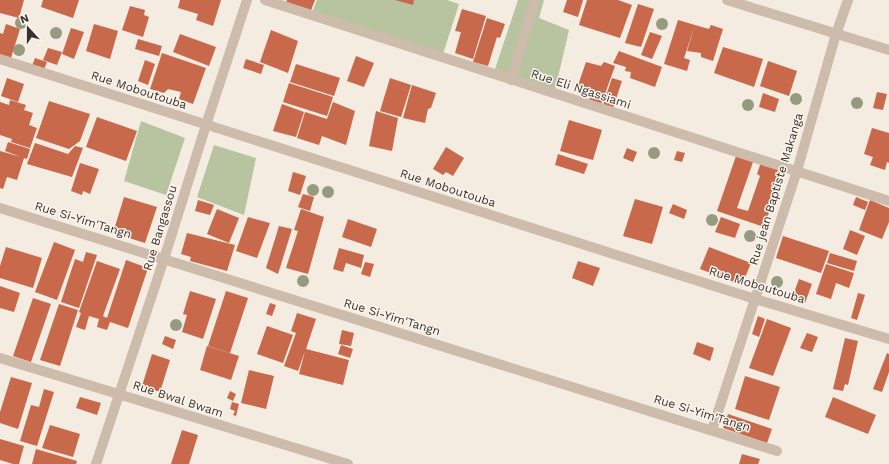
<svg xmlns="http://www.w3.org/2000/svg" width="889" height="464" font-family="'Work Sans',sans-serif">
<rect width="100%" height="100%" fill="#f4ebe1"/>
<path fill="#b8c4a0" d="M317,0H447L459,4L443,54L312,13Z
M518,0H544L539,18L569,30L554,94L495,69Z
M141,121L185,138L166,195L124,181Z
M214,145L256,158L244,215L197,197Z"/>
<path fill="#c8694b" d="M0,0H24L19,18L0,13Z
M43,0H79L73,18L41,7Z
M180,0H221L213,26L196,20L198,14L178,8Z
M287,0H315L310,13L285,6Z
M395,0H414L413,5Z
M567,0H583L578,17L563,12Z
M587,0H618L632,5L620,38L579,25Z
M638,4L654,9L641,47L625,43Z
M130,6L145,10L144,15L149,17L143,37L122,30Z
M462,9L486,16L473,59L455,53L461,32L455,31Z
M487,18L505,24L500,38L497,37L488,66L473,62Z
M678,20L695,25L684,58L690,60L687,71L664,64Z
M6,24L20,29L11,58L0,55V33L3,34Z
M94,24L118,31L110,59L86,51Z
M695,25L709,29L711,25L723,29L713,61L701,57V53L687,51Z
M71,28L84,32L74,59L62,54Z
M271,30L298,41L288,73L260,62Z
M650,32L662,36L652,59L641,55Z
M180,34L216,47L209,66L173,52Z
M138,39L162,46L159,56L135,49Z
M723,47L763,59L754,87L714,73Z
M48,48L62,52L57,65L43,60Z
M619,51L662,67L655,87L630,78L631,72L625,71L626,67L613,63Z
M162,53L206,68L193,104L179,99L181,92L168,89L164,93L150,89Z
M356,56L374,63L364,87L347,81Z
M35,58L47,62L43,72L31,68Z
M246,59L264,65L261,74L243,68Z
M145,60L155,64L148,85L138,81Z
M768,61L797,71L789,96L760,86Z
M586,62L601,66L604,62L615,66L601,105L589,101L590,97L576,91Z
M296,64L340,78L334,96L290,82Z
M7,78L24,84L18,102L1,96Z
M390,78L411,85L401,117L380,111Z
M612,78L622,81L612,111L602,108Z
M289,83L333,97L327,116L283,102Z
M412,85L436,93L431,108L428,109L425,123L403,118Z
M877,92L887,94L883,110L873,108Z
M763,93L779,99L775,112L759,107Z
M10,100L26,105L24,110L33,113L29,125L37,128L30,148L11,142L12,139L0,135V102L9,105Z
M49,101L90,114L80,141L69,149L36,138Z
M333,102L355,111L346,145L322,136L319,145L297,138L305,112L327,119Z
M282,104L304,112L296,137L273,131Z
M376,111L398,118L392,151L369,146Z
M97,117L137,131L126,161L86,147Z
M569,120L602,130L593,160L560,151Z
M872,128L889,133V163L887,162L885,170L870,165L873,157L864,154Z
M8,142L30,149L27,159L24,158L17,180L7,177L3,189L0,188V151L21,157L5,151Z
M35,143L68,154L75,146L83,148L72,177L27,164Z
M446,147L464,158L453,176L446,172L443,175L433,169Z
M627,148L637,152L633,162L623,158Z
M677,151L685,153L682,162L674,160Z
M558,154L588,164L584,174L555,165Z
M736,156L753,162L737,208L748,211L760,176L757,174L761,162L784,169L764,227L717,211Z
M80,163L99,169L90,194L83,191L82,195L71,191Z
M293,172L306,176L300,195L288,191Z
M303,194L314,197L310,211L298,207Z
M124,197L157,207L145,243L113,233Z
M856,197L868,202L865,210L853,205Z
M635,199L663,207L652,244L623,236Z
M198,200L214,205L210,215L195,211Z
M870,200L889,208V222L882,239L859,230Z
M673,204L687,210L684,219L669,213Z
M217,209L239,218L229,243L207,234Z
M301,209L324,217L308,274L286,268L298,231L294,230Z
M248,217L270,223L257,258L236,251Z
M721,217L740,224L735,238L715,232Z
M348,219L377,229L371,247L342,237Z
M279,226L292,229L278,274L266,268Z
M850,230L865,236L857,255L843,249Z
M187,233L235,245L227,271L190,261L191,257L181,254Z
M783,236L829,251L821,273L776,258Z
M54,242L75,250L57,300L35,292Z
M6,247L42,258L33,288L0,278V266Z
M709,247L751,263L742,285L700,269Z
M339,248L364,255L361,268L346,263L343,272L333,269Z
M86,252L97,255L79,308L61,302L75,259L83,262Z
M830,253L857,261L854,271L827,263Z
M126,260L148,268L128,328L110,322L107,330L97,327L99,319L89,316L85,330L76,327L81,313L79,312L97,261L120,269L103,316L107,318Z
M578,261L600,268L593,286L572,278Z
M365,262L374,264L370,277L361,274Z
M826,264L854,273L849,288L836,283L831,299L816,294Z
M799,279L812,284L805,303L792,298Z
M0,286L20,293L14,312L0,308Z
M190,291L216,299L203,339L182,332L187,315L183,314Z
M226,291L248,298L230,353L208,346Z
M858,293L865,295L857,320L851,318Z
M33,298L51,304L31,362L13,356Z
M270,303L276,305L272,316L266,314Z
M59,304L78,310L60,366L40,360Z
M297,313L316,319L306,349L349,360L343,385L299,374L305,351L298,371L284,366L296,333L291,331Z
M758,316L765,319L759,337L752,334Z
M767,319L791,328L773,376L749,368Z
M267,326L293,335L283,363L257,354Z
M342,330L354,333L351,346L339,344Z
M807,333L818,337L812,352L800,348Z
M165,336L176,340L173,349L162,344Z
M845,338L858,341L848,385L845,384L843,391L833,389Z
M697,342L714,348L710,361L693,354Z
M341,345L353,349L350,358L338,354Z
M207,346L239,356L231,380L200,370Z
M887,353L889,354V372L882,392L873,389Z
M152,354L170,360L160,392L142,386Z
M249,370L274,376L266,409L241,403Z
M745,376L780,387L769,420L735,409Z
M11,377L32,383L18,429L0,423V412Z
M44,389L54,392L37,446L20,441L31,405L39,407Z
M230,391L236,394L233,401L227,398Z
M80,397L101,403L97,415L76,408Z
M833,397L876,415L868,434L825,417Z
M232,402L239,404L236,416L233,415L235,411L230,409Z
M728,414L772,429L767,443L723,428Z
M50,425L80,434L73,457L42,448Z
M182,430L198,435L189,464H171Z
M0,439L24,446L19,464H13L0,460Z
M36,449L77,461L76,464H32Z
M742,454L760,459L758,464H739Z"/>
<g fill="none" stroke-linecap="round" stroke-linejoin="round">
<path stroke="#cdbbac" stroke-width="10" d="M265,0L889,201
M727,0L889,50
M0,59L755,299L889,339
M511,80L535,0
M0,208L777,451
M0,358L348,464
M712,430L797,171L836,34L848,0
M96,464L164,259L206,125L247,0"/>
</g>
<g fill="#969b7f">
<circle cx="21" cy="23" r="6"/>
<circle cx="662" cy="24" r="6"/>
<circle cx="56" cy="33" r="6"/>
<circle cx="19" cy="50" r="6"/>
<circle cx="796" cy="99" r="6"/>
<circle cx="857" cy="103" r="6"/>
<circle cx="748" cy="105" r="6"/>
<circle cx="654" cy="153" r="6"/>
<circle cx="313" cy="190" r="6"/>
<circle cx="328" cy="192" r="6"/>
<circle cx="712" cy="220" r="6"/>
<circle cx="750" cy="236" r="6"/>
<circle cx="303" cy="281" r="6"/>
<circle cx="777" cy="282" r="6"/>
<circle cx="176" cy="325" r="6"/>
</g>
<g text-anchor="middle" stroke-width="3" stroke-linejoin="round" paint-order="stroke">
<g font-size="12" fill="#3b302b" stroke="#fbf5ee">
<text transform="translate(581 89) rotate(18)" y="4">Rue Eli Ngassiami</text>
<text transform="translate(139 90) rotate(18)" y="4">Rue Moboutouba</text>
<text transform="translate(448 188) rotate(18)" y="4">Rue Moboutouba</text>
<text transform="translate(776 189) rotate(-73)" y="4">Rue jean Baptiste Makanga</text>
<text transform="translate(83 220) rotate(17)" y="4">Rue Si-Yim'Tangn</text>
<text transform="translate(160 228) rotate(-73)" y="4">Rue Bangassou</text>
<text transform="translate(757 285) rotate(17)" y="4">Rue Moboutouba</text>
<text transform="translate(392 317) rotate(17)" y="4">Rue Si-Yim'Tangn</text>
<text transform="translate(178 399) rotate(18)" y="4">Rue Bwal Bwam</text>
<text transform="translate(702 413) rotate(17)" y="4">Rue Si-Yim'Tangn</text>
</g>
</g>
<g transform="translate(28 28) rotate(339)" stroke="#fbf5ee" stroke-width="3" paint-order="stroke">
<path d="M0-3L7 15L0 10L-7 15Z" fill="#3b302b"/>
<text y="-6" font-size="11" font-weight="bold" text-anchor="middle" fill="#3b302b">N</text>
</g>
</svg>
